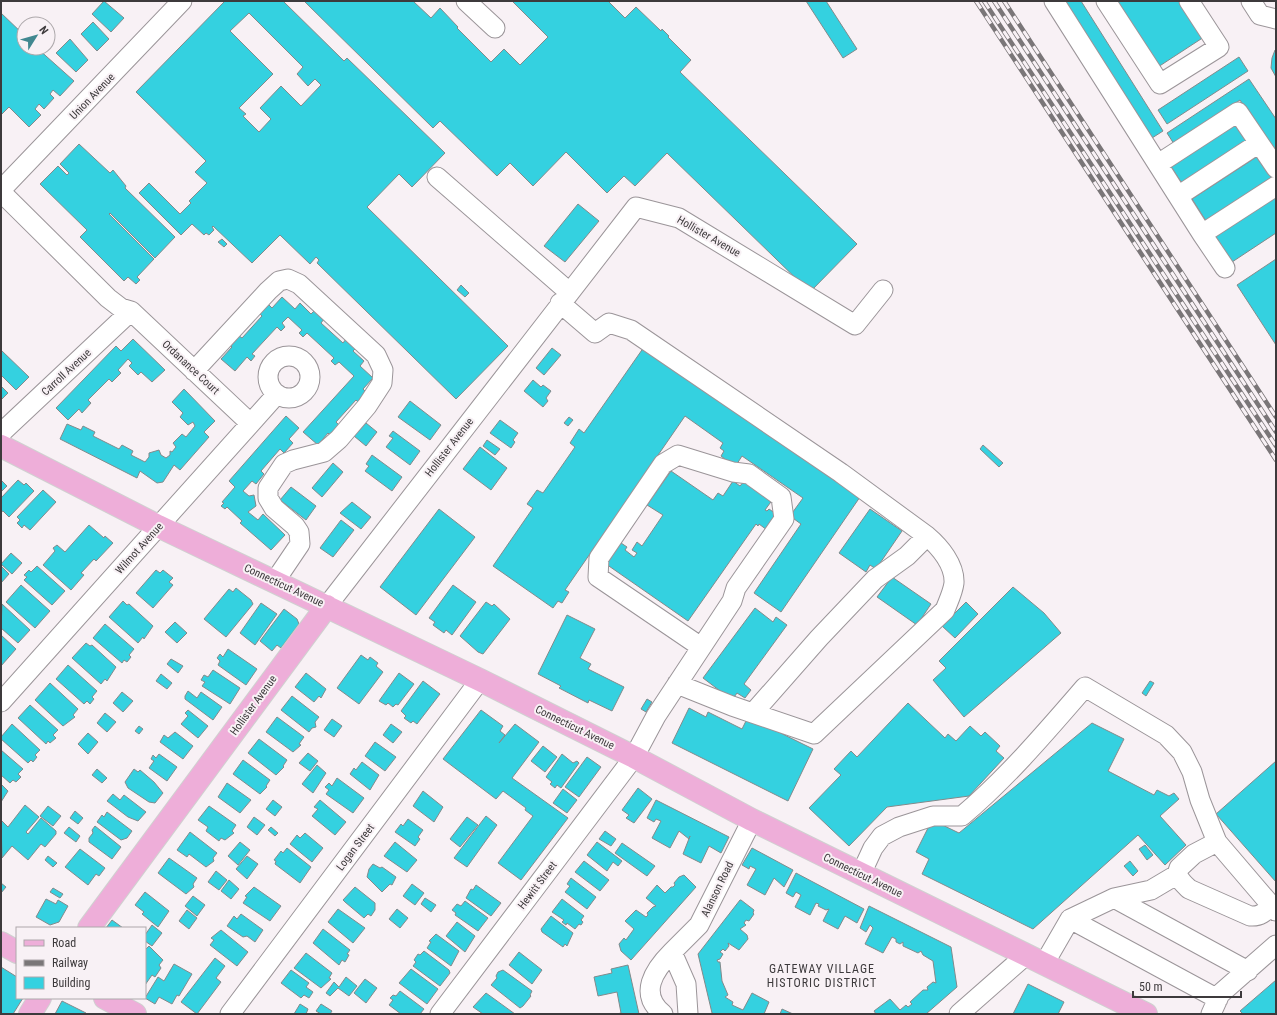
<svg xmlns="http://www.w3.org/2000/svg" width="1277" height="1015" font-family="'Roboto Condensed',sans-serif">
<rect width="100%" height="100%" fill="#f8f1f5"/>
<path fill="#34d1e0" stroke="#828a8b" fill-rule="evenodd" d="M104,1L124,18L111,32L92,14Z
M225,1H283L344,61L347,58L445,153L412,187L399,174L367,207L508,346L456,399L317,263L319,260L316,257L310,264L280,235L252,263L213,226L212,227L214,230L209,235L206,233L204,235L192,224L181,235L139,193L149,183L180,214L191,203L189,201L207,183L195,172L206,161L136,92ZM249,13L303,67L297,74L308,86L315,79L321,85L301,106L281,86L260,108L271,119L259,132L243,116L246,114L239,108L273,74L230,31Z
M304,1H413L431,18L440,8L458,27L457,28L491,62L504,49L520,65L548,37L512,1H608L625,18L636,7L661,31L662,29L669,36L668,37L691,60L680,72L857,244L810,292L667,153L635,186L624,176L607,193L566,152L533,186L510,163L497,176L440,121L433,128Z
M806,1H826L857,49L843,58Z
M1065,1H1081L1163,131L1152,138Z
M1115,1H1180L1204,37L1158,67Z
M1,13L24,35V48H37L74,81L60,96L53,90L50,94L54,98L44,109L39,104L35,109L41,115L29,127L9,107L1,115Z
M93,22L109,39L97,51L81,34Z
M70,39L88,60L76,72L56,53Z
M1275,50H1276V77L1271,68L1272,58Z
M1239,57L1248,71L1167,124L1158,110Z
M1249,79L1276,119V155L1240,100L1174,144L1167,133Z
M1236,122L1249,142L1183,185L1170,165Z
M79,144L110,173L113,170L126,186L125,188L175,237L155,258L110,213L109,214L154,259L137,277L140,280L136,284L128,277L124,281L80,237L87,230L40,184L58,166L67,175L69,173L60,164Z
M1258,156L1272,177L1206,221L1192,199Z
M1276,194V233L1226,266L1208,238Z
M578,204L599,221L565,262L544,246Z
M222,239L227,244L224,247L218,242Z
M1276,259V345L1237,285Z
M461,285L469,293L465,297L457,290Z
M282,297L295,309L300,303L311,314L315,310L324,319L321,323L343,343L346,339L356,348L353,351L364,361L360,366L373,378L363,389L367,393L358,402L356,400L336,422L340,426L331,436L328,433L318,445L303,432L354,376L339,362L335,365L331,361L334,358L307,333L303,337L299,333L302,330L288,317L282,323L285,327L281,331L277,327L252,354L255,356L251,361L247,357L235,371L221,359L232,347L229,344L238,335L242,338L262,316L260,314L268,304L272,308Z
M133,339L165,370L152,382L141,372L138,375L129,366L132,363L128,359L118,370L121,373L112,382L109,379L88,400L91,403L82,413L79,409L68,420L56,408L116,346L121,351Z
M644,347L860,497L781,612L754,593L801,524L790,516L803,498L742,456L735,467L721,456L724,451L720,448L723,443L685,416L565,590L569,592L562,603L558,601L553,608L493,566L533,508L527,504L537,490L543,493L575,447L570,443L579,429L584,433Z
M552,348L561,355L544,375L536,368Z
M1,350L29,377L16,390L1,375Z
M533,380L541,387L543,385L551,391L546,398L548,401L543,407L524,391Z
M1,386L8,393L1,400Z
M184,389L215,421L204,432L209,437L180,470L174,465L163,482L157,483L140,471L137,478L60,439L67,424L81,430L83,426L95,432L93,436L119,449L122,445L133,451L131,455L145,462L149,457V453L159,450L161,455L166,458L170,455V451L172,452L176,447L173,443L182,434L186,437L195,426L193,422L188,425L180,417L183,413L172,402Z
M410,401L441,425L430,440L398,417Z
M286,416L299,428L289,439L293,443L284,453L280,449L261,471L264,474L256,484L252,481L243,491L249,496L254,495L256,506L248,512L258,520L263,514L285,535L271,550L240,523L242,521L227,507L225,509L221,506L224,503L222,502L235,487L229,481Z
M569,417L573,420L568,426L564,423Z
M500,420L518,433L513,440L515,442L511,448L490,433Z
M366,423L377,432L366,446L354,436Z
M393,431L420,451L410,465L386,447L393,438L389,436Z
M487,440L500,449L495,455L483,446Z
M983,445L1003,463L999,467L980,449Z
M480,447L507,468L491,490L463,469Z
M372,455L402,477L392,491L365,471L369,466L366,464Z
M333,463L343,472L322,497L312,488Z
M671,471L713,500L718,493L723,496L733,481L740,486L745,480L773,499L765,510L767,511L769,509L779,516L771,533L759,524L758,526L756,524L688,621L606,564L621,543L627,547L625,550L634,557L637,553L632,550L637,542L642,546L663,515L647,505Z
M1,480L7,486L1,492Z
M18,480L24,485L26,483L34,491L9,517L3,511L1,512V498Z
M291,487L316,506L306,520L280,500Z
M43,490L56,502L30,530L24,525L22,528L17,523L20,520L17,517Z
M352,502L371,517L361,529L340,513Z
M439,509L475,537L416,615L380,587Z
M870,509L902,531L876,569L870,565L866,572L839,553Z
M341,520L354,530L333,557L320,548Z
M89,525L104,538L105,536L113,543L96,561L94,559L81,573L84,575L71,590L43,565L55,551L53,548L57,545L65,552Z
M11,553L22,563L12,574L1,564Z
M1,566L9,574L1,583Z
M37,566L65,591L52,605L24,580L27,577L24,575L29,570L31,572Z
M156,570L160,573L163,570L173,578L169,582L173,585L153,608L136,593Z
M892,577L931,604L917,625L877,597Z
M21,585L50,611L35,628L6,602Z
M453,585L476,602L452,635L446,630L444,633L433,625L435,622L429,618Z
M1013,587L1044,613L1061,633L964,717L933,680L946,668L939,661Z
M236,588L251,600L253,604L226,637L204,619L229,589L233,592Z
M123,601L127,605L129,604L153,626L144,639L143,637L138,643L109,617Z
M486,602L492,606L494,604L510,619L483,654L478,652L460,636Z
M966,602L978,614L955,638L942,626Z
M261,603L277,614L255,645L240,633Z
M2,604L30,630L18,643L1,628Z
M755,608L773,622L776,617L787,625L744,684L751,690L745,698L737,693L732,700L703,678Z
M284,609L297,619L299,624L281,648L277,645L272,651L260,641Z
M567,615L595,629L580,658L591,664L588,669L624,687L612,711L589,700L588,703L559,688L561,686L538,674Z
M175,622L187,633L177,643L165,632Z
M105,624L134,649L129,655L131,657L127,662L124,660L122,663L93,638Z
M1,635L16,649L1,666Z
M86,643L90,646L92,645L116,667L107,681L105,679L101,684L72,658Z
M228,649L257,669L246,685L218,665L220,661L217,658L220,654L223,657Z
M361,655L368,660L370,657L378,663L376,666L383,672L359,704L337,688Z
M171,659L183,666L178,673L167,664Z
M68,665L97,691L92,697L94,699L90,704L87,701L84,704L56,679Z
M213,670L240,688L230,704L202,686L205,682L201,680L204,675L208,677Z
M306,673L326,689L321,698L319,696L314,702L295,687Z
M399,673L414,684L398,705L396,704L393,707L388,703L386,705L379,701Z
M161,674L172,683L167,689L156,681Z
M423,681L440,694L417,724L413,721L411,723L404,718L406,716L401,711Z
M1150,681L1154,683L1146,696L1142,693Z
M50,683L78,709L73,715L75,717L63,726L35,700Z
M188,691L197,698L201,692L222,707L213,720L185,699V696Z
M122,692L133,701L123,712L113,703Z
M292,696L319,717L315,722L316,727L312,728L309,732L281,710Z
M647,699L652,702L646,712L641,709Z
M908,703L945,738L948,734L956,741L970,726L981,736L985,732L1000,746L996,751L1004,758L969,796L887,807L849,846L809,808L841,775L834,769L851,751L857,757Z
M30,705L58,730L53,735L56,738L50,743L48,741L46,744L18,718Z
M689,708L706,717L708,712L742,729L748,717L813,749L788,801L672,743Z
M188,710L208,726L198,738L181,724L188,716L185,713Z
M481,710L503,726L500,731L505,735L499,743L515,724L539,742L512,778L568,818L521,880L498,863L533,816L525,810L526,808L503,791L496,799L443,759Z
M105,713L116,722L107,732L97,723Z
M277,717L304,737L299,744L301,745L293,752L266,732Z
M332,719L342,726L334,737L324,730Z
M1092,723L1124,739L1108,771L1154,795L1157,790L1169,796L1174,793L1179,799L1160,816L1186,845L1165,865L1138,835L1033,929L922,874L929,859L916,852L932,820L959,833Z
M12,724L40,750L35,755L37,757L33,762L31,760L28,763L1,739V737Z
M391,724L402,732L393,743L383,735Z
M139,726L143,729L139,734L135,731Z
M175,732L193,746L183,759L160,742L164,735L168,738Z
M88,733L98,742L88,754L78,744Z
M259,739L287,760L283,766L284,767L276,775L248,753Z
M375,742L396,757L385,771L365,756Z
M543,746L557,757L545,772L531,761Z
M1,750L23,769L18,774L21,777L16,782L13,780L10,783L1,775Z
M308,753L318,761L310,771L299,763Z
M159,754L177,767L167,781L149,768L154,761L151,759L153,755L156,758Z
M562,754L573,763L577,761L579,763L561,788L557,785L555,788L550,784L552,782L546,777Z
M587,757L601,767L579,797L565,787Z
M243,760L270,780L266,786L267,787L260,794L233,774Z
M1276,761V882L1216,814Z
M362,762L379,775L370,790L350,774L354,768L356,770Z
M317,765L326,773L313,793L302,784Z
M97,769L107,778L102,783L92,775Z
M134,769L138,772L140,770L154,782L163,793L155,803L149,802L128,788L125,782Z
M337,778L364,798L353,813L326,794L329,790L325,787L329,783L332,786Z
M227,783L251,800L240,813L218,797Z
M1,784L8,791L1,802Z
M638,788L652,799L634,823L626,818L629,815L622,810Z
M563,789L577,800L567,813L553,803Z
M423,791L443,807L434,822L413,806Z
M113,794L120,800L124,795L146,812L138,821L128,817L107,801Z
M273,800L282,807L275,816L266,809Z
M320,800L346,822L335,835L312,816L318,809L314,807Z
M656,800L729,837L721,853L709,846L701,863L683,854L690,836L689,839L679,831L670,848L652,838L661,821L656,819L654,822L647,818Z
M25,805L39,817L26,832L28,834L41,818L56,831V834L45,847L41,844L28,860L12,846L2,858L1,820L8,827Z
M48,806L61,816L53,826L40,816Z
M209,806L236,825L232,831L234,833L225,840L221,838L219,841L206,831L208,827L198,820Z
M75,811L83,818L78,824L70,818Z
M107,812L132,831L127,838L121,840L97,822L102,815L104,817Z
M486,816L497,825L467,867L454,858Z
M254,817L265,825L257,835L247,827Z
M467,817L478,825L460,847L450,839Z
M408,819L423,830L418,837L420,839L415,846L395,832L401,824L403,826Z
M95,826L121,847L112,859L89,842V838L93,833L92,830Z
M69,827L80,836L76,842L64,833Z
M271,827L278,833L275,836L268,830Z
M605,831L616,839L611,846L599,839Z
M190,832L217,853L213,858L214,861L206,867L189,854L187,857L177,850Z
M305,833L323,848L312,862L290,844L297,835L300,838Z
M240,842L250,850L238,865L228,856Z
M395,842L417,860L407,872L384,856Z
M597,842L622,861L618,866L613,862L607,871L587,855Z
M622,843L655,866L647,876L615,853Z
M1145,845L1153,855L1147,860L1139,849Z
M287,848L311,867L300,883L275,864L276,861L274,860L281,851L283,853Z
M752,848L793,870L784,887L774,878L765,895L747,885L756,869L750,866L749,869L742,865Z
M80,849L105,868L99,876L96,874L88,885L65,867Z
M48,856L57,863L53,867L45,860Z
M247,856L258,864L247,879L236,869Z
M169,858L197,878L193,884L194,887L186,894L158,873Z
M584,861L609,880L600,891L575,872Z
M1130,861L1138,871L1133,876L1124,866Z
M373,864L380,868L382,867L396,877L392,885L390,884L382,892L367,877L369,869Z
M216,871L227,880L219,890L208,882Z
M796,873L864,909L857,923L845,916L838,929L823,921L829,909L826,910L818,906L819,904L816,903L810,915L795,907L801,895L796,892L793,897L786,893Z
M684,875L696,887L631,960L621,951L619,944L624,938L626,940L634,929L625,921L636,910L646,917L648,915L647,913L653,907L656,906L646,898L657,885L665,893L671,887H673L675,885L674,883L679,877Z
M571,878L596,897L587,909L565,892L570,886L567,884Z
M229,880L239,889L231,899L221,891Z
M1,883L6,887L1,893Z
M412,884L424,893L415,905L403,896Z
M476,885L501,903L491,916L466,898L471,889L473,890Z
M254,887L281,906L270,921L243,903L247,897L245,896Z
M355,887L375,903V910L371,916L368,914L364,918L345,902L343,900Z
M53,888L63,894L60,898L50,892Z
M145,892L169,911L158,927L142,914L144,912L135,905Z
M193,896L205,905L197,916L185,906Z
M425,898L436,905L431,912L421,904Z
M46,899L56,904L58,900L68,906L59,922L50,925L36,917Z
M562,899L584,916L581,920L583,922L581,925L579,924L575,929L567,923L566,925L562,922L564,920L552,912Z
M740,900H741L754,910L753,913L754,914L749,921L746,920L744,923L746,925L740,929L747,935L748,939L739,950L728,943L729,946L725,951L723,949L720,952L723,954L720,959L717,960L718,962H720L722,981L728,995L725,997L733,1002L732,1005L743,1010L752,993L769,1002L764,1014H714L712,1013L698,954Z
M465,901L488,918L478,931L455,915L456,913L452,910L457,904L461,906Z
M869,906L951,947L957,987L926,1014H876L874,1011L890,999L900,1010L906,1005L908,1007L912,1004L910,1002L923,990H928L927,987L933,982L936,983L933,961L923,955L921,951L918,953L903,946V942L900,944L896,942V939L892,937L883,953L865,944L873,928L870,925L866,932L860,928Z
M338,909L365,928L353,943L328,922Z
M397,909L408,918L400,928L389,919Z
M187,910L197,918L189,929L179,921Z
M241,914L263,930L255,942L247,936L243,937L227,926L234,916L237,919Z
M551,916L573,933L567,946L565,944L563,947L542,932L541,929Z
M112,920L123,928H106Z
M457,922L475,936L465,952L446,936Z
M152,925L162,933L152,946L145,941V935Z
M323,929L350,950L347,954L349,955L345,962L342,960L339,965L313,943Z
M221,930L248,952L237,966L210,945L214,940L211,938Z
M436,934L459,951L451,966L427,948L431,942L429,941Z
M149,946L163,960L159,965L161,968L155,977L152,975L145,985V948L146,949Z
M424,951L449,970L450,973L440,986L413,966L416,962L414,960L418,954L420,955Z
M519,952L542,970L532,984L509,965Z
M306,953L332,973L329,978L331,979L321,988L294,968Z
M215,958L225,966L216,978L221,982L197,1014L181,1002Z
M174,964L192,974L179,996L177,995L172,1004L159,997L155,1004L145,998L158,977L164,981Z
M628,965L639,1014H617L621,1013L617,992L598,996L594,977L612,973L611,969Z
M1,967L17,977V998H23L13,1014H1Z
M411,969L438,989L427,1004L399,983Z
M291,970L309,983L306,987L313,992L309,998L304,995L301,998L281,983Z
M503,970L532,991L530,995L531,996L523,1006L520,1008L491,985L497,978L496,976L498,972Z
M346,977L357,986L349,996L338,988L330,996L326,993L334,982L339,987Z
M365,979L377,988L366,1003L354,993Z
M1276,980V1014H1243L1240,1011Z
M1028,984L1064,1002L1058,1014H1013Z
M400,991L424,1009L420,1014H401L389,1005L393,1000L390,998L393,995L396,996Z
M486,993L515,1014H483L473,1007Z
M62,1001L86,1013L85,1014H55Z
M300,1004L308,1009L306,1014H294Z
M321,1004L332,1011L330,1014H321L316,1011Z
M782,1009L793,1014H780Z"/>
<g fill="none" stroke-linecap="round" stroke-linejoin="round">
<g stroke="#9b9599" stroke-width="21">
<path id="minor" d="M466,1L495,28
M1054,1L1202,234L1276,186
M1106,1L1160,84L1219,47L1189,1
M1251,1L1260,15L1276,19
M1158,164L1238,112L1276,168
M437,177L569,292
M1,190L182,1
M1,192L108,298L121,308L131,311L250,423
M1178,196L1259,143
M1202,234L1225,268
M560,303L595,333L609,323L631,330L841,473L927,536C940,547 955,565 954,583C953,592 948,602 945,610L814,734L732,706L677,684
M268 377a21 21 0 1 1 42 0a21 21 0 1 1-42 0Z
M194,371L268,291L279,281L288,279L299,284L376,355L383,370L382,383L367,406L339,439L324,452L293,460L284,464L268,488V498L274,508L295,526L299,532L300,544L275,581
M1,433L131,311
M327,606L636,207L679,218L855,325L883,290
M1,702L277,394
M753,713L819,638L875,579L907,556L927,536
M1217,842L1194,854L1179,868C1175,877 1183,883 1189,889L1250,916C1260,917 1265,912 1271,906
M861,874L873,848L882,836L899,827L933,816H962C1007,778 1046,732 1085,687L1166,735L1182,752L1192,772L1200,800L1217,842L1276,911
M1114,898L1151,890L1178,874
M1070,919L1114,898L1248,971
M1044,964L1070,919L1218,999
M230,1014L480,680
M440,1014L634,757L656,716L732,601L736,588L784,519L781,497L749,474L733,472L678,455L663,464L599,558L598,577L701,647
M663,1014C638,994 654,970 672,952
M688,1014L686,984L672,952L699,925L752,820
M959,1014L1026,955
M1211,1014L1220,994L1276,945"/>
</g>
<g stroke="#d0d0d0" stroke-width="24">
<path id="major" d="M1,446L158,526L480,680L634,757L752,820L1146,1014
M89,928L327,606
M1,943L17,952
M105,998L135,1014
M30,1014L40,998"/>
</g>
<use href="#minor" stroke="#fff" stroke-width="19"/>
<use href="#major" stroke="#eeaed9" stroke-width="22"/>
<g stroke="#7a7678" stroke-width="4.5">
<path id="rail" d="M976,1L1276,460
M984,1L1276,446
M994,1L1276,432
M1004,1L1276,417"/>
</g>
<use href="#rail" stroke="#f8f1f5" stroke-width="3" stroke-dasharray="9" stroke-linecap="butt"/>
</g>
<g text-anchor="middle" stroke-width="4" stroke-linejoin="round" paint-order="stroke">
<g font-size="11" fill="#3d3a3c" stroke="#f8f1f5">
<text transform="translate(92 96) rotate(-46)" y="4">Union Avenue</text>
<text transform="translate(709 236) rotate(30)" y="4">Hollister Avenue</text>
<text transform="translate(191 367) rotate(43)" y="4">Ordanance Court</text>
<text transform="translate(66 372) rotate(-43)" y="4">Carroll Avenue</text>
<text transform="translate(449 447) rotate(-52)" y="4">Hollister Avenue</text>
<text transform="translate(139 548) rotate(-48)" y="4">Wilmot Avenue</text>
<text transform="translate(284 585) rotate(25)" y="4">Connecticut Avenue</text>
<text transform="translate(253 705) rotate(-54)" y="4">Hollister Avenue</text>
<text transform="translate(575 727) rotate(26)" y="4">Connecticut Avenue</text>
<text transform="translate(355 847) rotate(-53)" y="4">Logan Street</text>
<text transform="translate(863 875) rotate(26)" y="4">Connecticut Avenue</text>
<text transform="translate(537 885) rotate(-53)" y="4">Hewitt Street</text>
<text transform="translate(717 889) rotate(-64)" y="4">Alanson Road</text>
</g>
<g font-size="12" letter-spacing="1" fill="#3d3a3c" stroke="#f8f1f5">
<text x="822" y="973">GATEWAY VILLAGE<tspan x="822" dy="14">HISTORIC DISTRICT</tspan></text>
</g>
</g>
<rect width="1277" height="1015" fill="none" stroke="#3d3a3c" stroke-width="4"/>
<rect x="16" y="927" width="130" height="72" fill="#f8f1f5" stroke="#ada8ab"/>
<rect x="24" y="940" width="20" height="6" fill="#eeaed9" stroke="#ada8ab"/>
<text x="52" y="947" font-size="12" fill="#3d3a3c">Road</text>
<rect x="24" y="960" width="20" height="6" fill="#7a7678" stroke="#ada8ab"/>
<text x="52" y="967" font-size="12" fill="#3d3a3c">Railway</text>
<rect x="24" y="977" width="20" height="12" fill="#34d1e0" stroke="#ada8ab"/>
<text x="52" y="987" font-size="12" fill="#3d3a3c">Building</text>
<g transform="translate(36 36) rotate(53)"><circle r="19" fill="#f8f1f5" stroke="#ada8ab"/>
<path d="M0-3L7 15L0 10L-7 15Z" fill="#418890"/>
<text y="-6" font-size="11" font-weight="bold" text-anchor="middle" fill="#3d3a3c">N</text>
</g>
<path d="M1133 991v6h108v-6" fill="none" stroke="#3d3a3c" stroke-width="2"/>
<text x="1139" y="991" font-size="12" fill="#3d3a3c" stroke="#f8f1f5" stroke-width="3" paint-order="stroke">50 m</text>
</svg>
